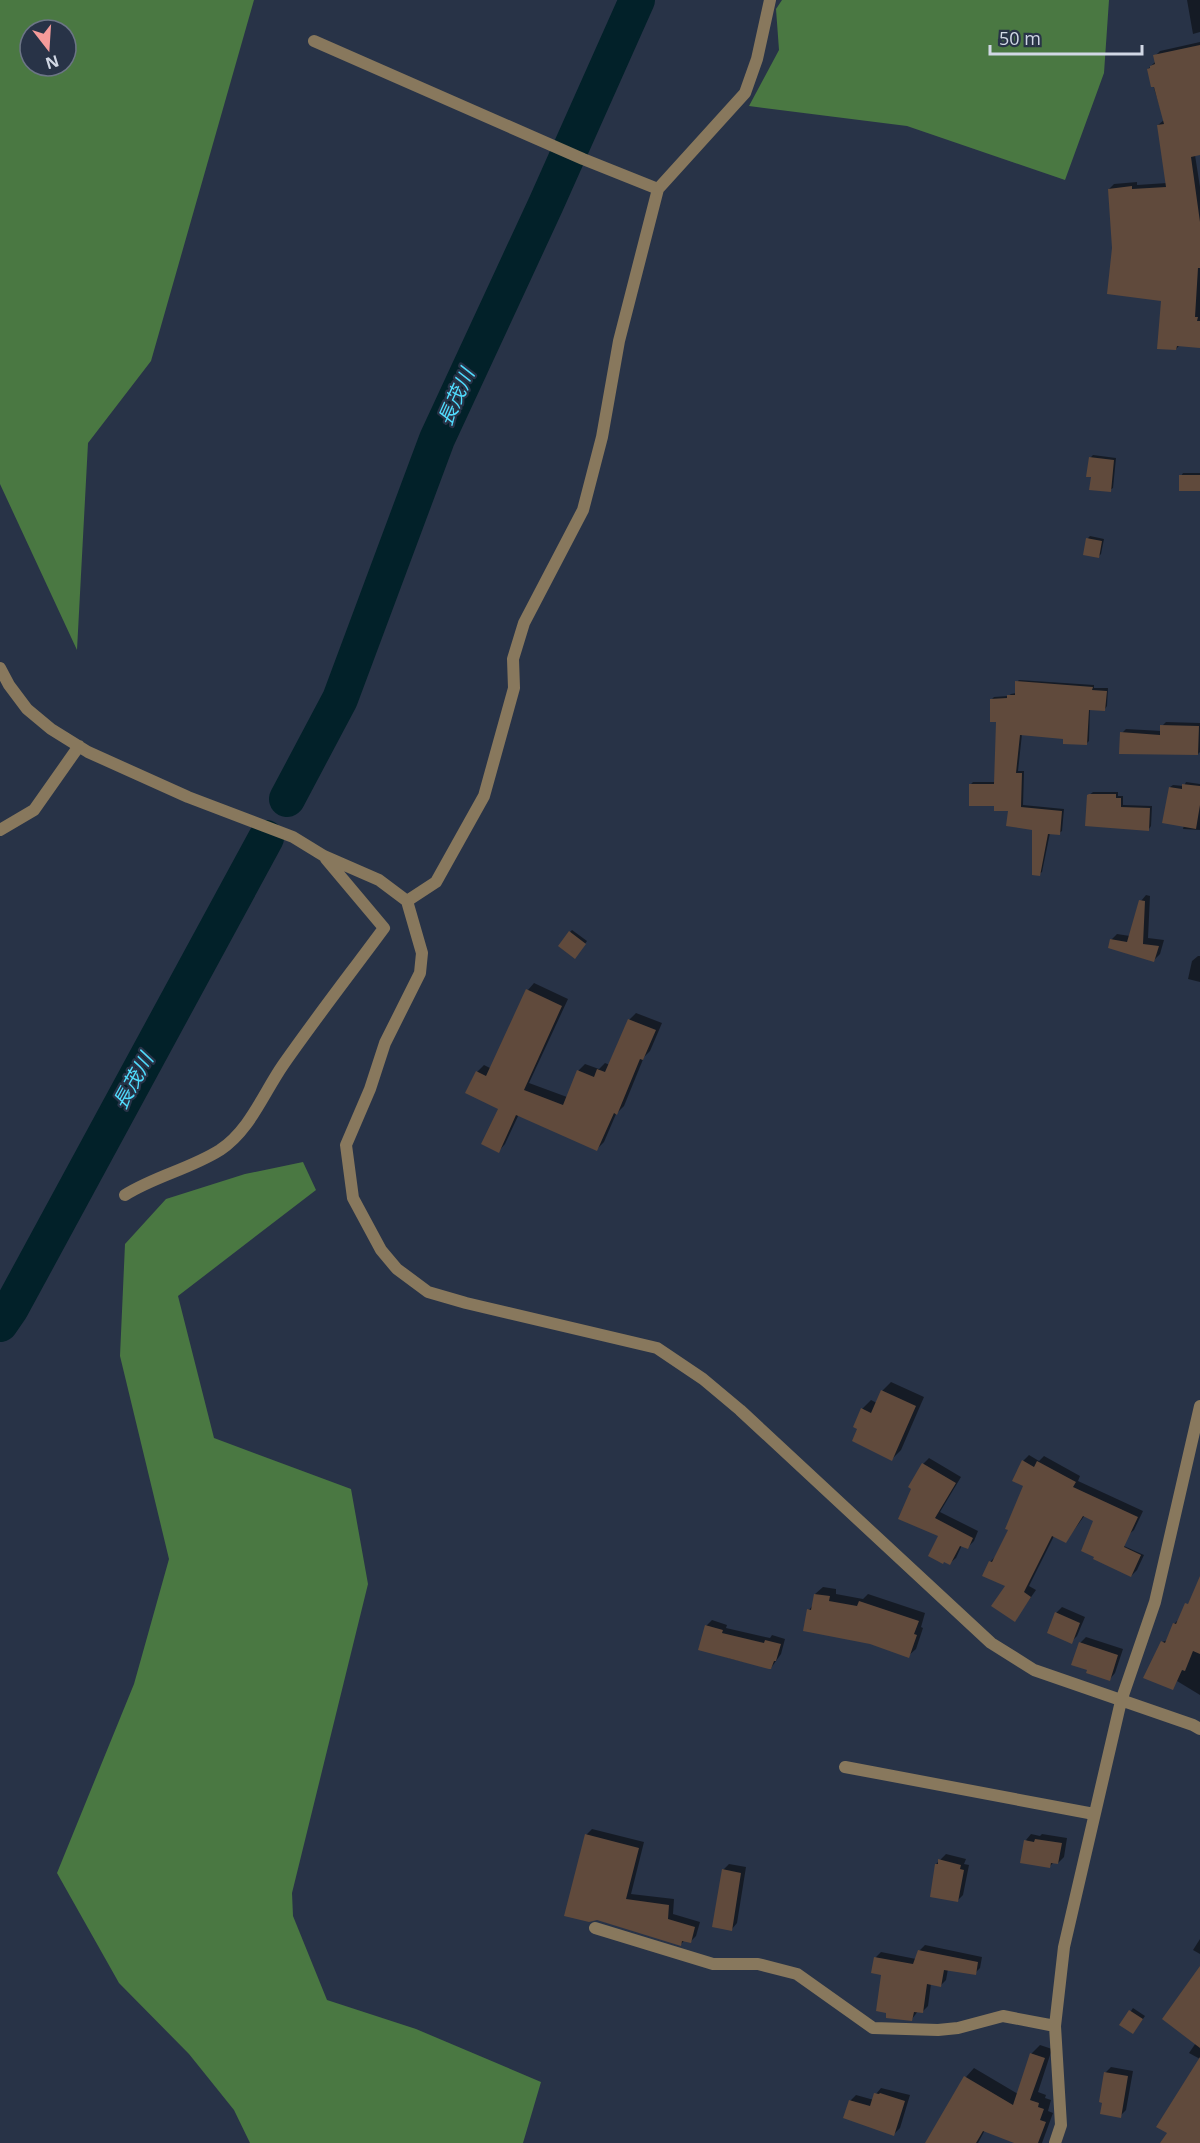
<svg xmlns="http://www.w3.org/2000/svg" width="1200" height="2143" font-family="'Open Sans','Noto Sans JP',sans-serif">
<rect width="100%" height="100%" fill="#283347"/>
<path fill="#4a7842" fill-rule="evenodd" d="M0,0H254L151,361L88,443L77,650L0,484ZM30,30H66V66H30Z
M782,0H1109L1104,73L1065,180L907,126L749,106L779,50L776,9Z
M303,1162L316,1190L178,1296L214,1438L351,1489L368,1584L292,1893L293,1916L327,2000L416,2029L541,2082L523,2143H250L234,2110L189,2054L119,1983L57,1873L134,1684L169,1559L120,1356L125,1244L166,1199L245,1174Z"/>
<path fill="#0007" d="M1187,0H1200V32L1193,34Z
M1200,42V153L1195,155L1200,187V346L1180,345L1176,349L1162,300L1109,189L1114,184L1137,182V185L1167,183L1158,125L1164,120L1148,69L1156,61L1155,56L1160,51Z
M1093,455L1116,458L1113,488L1110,490L1092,476L1090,458Z
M1183,473H1200V490L1181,476Z
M1090,536L1104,539L1101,554L1099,556L1088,538Z
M1019,680L1094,685V688H1108L1107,706L1105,709L1090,708L1089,741L1087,743L1065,737L1022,734L1018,771H1024L1023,805L1064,809L1062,831L1059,833H1050L1042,872L1039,874L1034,828L1010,810L996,804L970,785L973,782H995L998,721L991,700L994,697L1008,696L1011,694L1016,693L1017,682Z
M1166,722L1200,723V752L1198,754L1122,733L1126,729L1162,731V726Z
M1186,782L1200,784V830L1183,829L1184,825L1170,787L1173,785L1184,786Z
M1093,792H1118V796H1123V805L1152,806L1151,826L1149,829L1088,796Z
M1146,895L1150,896L1148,938L1164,940L1160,954L1154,960L1111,940L1117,934L1130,936L1141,901Z
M572,930L587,941L578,954L570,932Z
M1198,956H1200V982L1188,979L1192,961Z
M534,983L568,999L529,1083L567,1097L579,1070L585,1064L599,1069L605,1063L610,1065L629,1020L636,1013L662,1023L650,1051L644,1057L624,1106L616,1114L604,1142L597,1149L519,1114L505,1144L499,1151L500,1108L477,1072L484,1065L492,1069L528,990Z
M891,1382L924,1397L901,1450L892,1459L859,1428L862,1409L871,1400L877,1403L882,1391Z
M1029,1455L1039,1461L1044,1456L1080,1476L1078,1481L1143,1511L1134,1530L1127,1536L1124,1546L1144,1555L1137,1570L1131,1576L1095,1521L1085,1515L1066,1541L1054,1536L1029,1586L1036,1590L1015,1620L1007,1585L990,1562L996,1556L1010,1529L1025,1486L1023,1461Z
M929,1458L961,1477L940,1512L978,1531L974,1541L968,1547L962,1545L956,1558L950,1563L940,1535L900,1518L923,1464Z
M1200,1583V1695L1177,1681L1173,1688L1162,1642L1168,1640L1174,1624L1177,1621L1179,1622Z
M823,1587L836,1589V1594L863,1599L868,1594L925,1613L921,1627L923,1628L916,1649L908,1656L809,1610L813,1605L815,1594Z
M1062,1607L1085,1617L1077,1636L1071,1642L1056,1613Z
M712,1620L727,1625L726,1628L770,1638L772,1635L785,1639L781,1654L771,1668L732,1659L700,1649L706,1626Z
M1086,1637L1123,1649L1115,1673L1110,1679L1080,1643Z
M592,1829L644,1842L631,1894L674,1899L673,1914L700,1922L696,1936L690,1942L685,1940L681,1944L597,1919L586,1835Z
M1031,1834L1040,1836L1042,1834L1067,1838L1064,1857L1058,1863L1054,1862L1049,1867L1026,1840Z
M946,1854L966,1859L964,1864L969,1865L963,1895L957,1901L936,1864Z
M729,1864L746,1867L737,1923L732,1929L723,1870Z
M1200,1939V1954L1193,1950Z
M925,1945L982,1957L980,1968L975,1973L948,1969L946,1980L940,1986L931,1984L928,2006L922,2012L918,2011L912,2019L883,1974L876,1957L881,1952L916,1959L919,1951Z
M1133,2008L1145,2016L1135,2030L1122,2024Z
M1200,2037V2059L1189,2053Z
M1040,2045L1052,2049L1038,2092L1046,2095L1045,2098L1051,2100L1048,2111L1053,2113L1042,2143H1016L985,2130L978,2143H945L966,2077L974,2068L1018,2094L1031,2054Z
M1111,2067L1133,2071L1126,2110L1120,2116L1105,2073Z
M881,2088L910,2095L900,2128L894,2134L850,2101L856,2095L874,2100L876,2094Z"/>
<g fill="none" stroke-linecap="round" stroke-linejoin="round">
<path stroke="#022129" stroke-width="36" d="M287,799L340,699L437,439L546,204L637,0
M0,1324L11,1308L266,838"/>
</g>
<path fill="#604a3c" d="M1200,45V155L1191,157L1200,222V268H1198L1195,317H1198L1197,321H1200V348L1177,346L1176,350L1157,349L1161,301L1107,294L1112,248L1108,189L1132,186V189L1166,187L1157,125L1164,124L1154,87H1151L1147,69L1150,68V66L1155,64L1153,55Z
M1089,457L1114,460L1111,492L1089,490L1091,477H1086Z
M1179,475H1200V491H1179Z
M1086,538L1102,541L1099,558L1083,555Z
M1015,681L1093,687L1092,690L1107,691L1105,711L1089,710L1087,745L1063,744V739L1020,735L1016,773H1022L1021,807L1062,811L1060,835L1048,834L1040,876L1032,875V830L1006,826L1008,811H994V806H969V784H994L996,722H990V699L1007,698V695H1015Z
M1160,725L1199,726L1198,755L1119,754L1120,732L1160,735Z
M1182,784L1200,786V805L1196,829L1162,823L1169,787L1182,789Z
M1089,794H1116V798H1121V807L1150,808L1149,831L1085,826L1087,795Z
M1139,900L1145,901L1143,944L1159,946L1154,962L1108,948L1110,939L1127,942Z
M569,931L586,944L575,959L558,946Z
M526,989L562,1006L524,1090L563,1105L577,1070L594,1077L597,1069L605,1072L628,1019L656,1030L643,1060L640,1059L617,1115L614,1113L597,1151L516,1115L499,1153L481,1144L498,1109L465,1093L476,1071L486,1076Z
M881,1390L916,1406L892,1461L852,1441L857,1429L853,1427L861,1408L871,1413Z
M1022,1460L1034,1467L1037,1461L1076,1482L1073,1487L1138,1517L1124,1547L1141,1555L1131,1577L1093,1559L1094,1557L1081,1551L1093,1521L1083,1516L1066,1543L1052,1536L1024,1592L1031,1597L1015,1622L991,1606L1005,1586L982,1576L989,1561L992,1562L1008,1530L1005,1529L1023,1486L1012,1481Z
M922,1463L956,1483L935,1518L973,1538L968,1549L960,1546L950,1565L944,1562L943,1564L928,1556L938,1536L898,1519L911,1489L908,1487Z
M1200,1576V1654L1193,1651L1185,1671L1182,1670L1173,1690L1143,1678L1161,1641L1165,1643L1173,1623L1176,1624L1185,1603L1188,1604Z
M814,1594L830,1596L829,1601L857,1606L859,1601L919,1621L914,1634L917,1635L909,1658L870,1644L803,1631L807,1609L811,1610Z
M1055,1612L1080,1623L1072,1644L1047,1633Z
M705,1625L723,1630L722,1633L764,1643L765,1640L781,1644L776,1661H774L771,1669H769L698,1650Z
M1079,1642L1118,1655L1110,1681L1086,1673L1087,1670L1071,1665Z
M585,1834L639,1848L626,1899L669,1905L668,1919L695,1927L691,1943L682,1941L681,1946L597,1920L589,1922L564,1916Z
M1035,1839L1062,1843L1058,1864L1051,1863L1050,1868L1020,1863L1024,1840L1034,1842Z
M938,1859L961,1865L960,1869L964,1870L958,1902L930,1897L935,1864H938Z
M722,1869L741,1873L732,1931L712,1927Z
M918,1950L978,1962L976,1975L944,1970L941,1987L927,1984L923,2013L914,2012L912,2021L886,2018V2013L876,2011L881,1975L871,1973L874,1957L913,1964Z
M1200,1966V2048L1162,2019Z
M1129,2010L1143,2019L1133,2034L1119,2025Z
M1030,2053L1045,2058L1030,2100L1039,2103L1038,2107L1044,2109L1040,2120L1046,2122L1038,2143H1014L983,2131L976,2143H925L964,2076L1013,2105Z
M1200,2057V2143H1160L1167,2133L1156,2127Z
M1104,2072L1128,2076L1121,2118L1100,2114L1102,2103L1099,2102Z
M874,2093L879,2094L880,2093L905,2101L894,2136L843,2118L849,2100L870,2106Z"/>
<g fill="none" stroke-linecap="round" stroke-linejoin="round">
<path stroke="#88785d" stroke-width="12" d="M314,41L583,159L658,189
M0,668L9,685L27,709L51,729L88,752L188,797L293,837L324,856L379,880L407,901L422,953L420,973L385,1043L370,1089L346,1145L353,1198L381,1250L397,1269L428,1292L466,1303L657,1348L703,1379L740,1410L991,1643L1034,1670L1193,1725L1200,1729
M0,830L34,810L79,746
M407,901L436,882L484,796L514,688L513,659L524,623L583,510L602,437L619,341L658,189L745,93L757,59L770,0
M125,1195C155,1176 190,1169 220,1150C250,1130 263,1094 283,1065C315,1019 350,974 384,928L326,859
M845,1767L1094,1814
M595,1928L713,1964H758L797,1974L873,2028L938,2030L958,2028L1003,2016L1055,2026
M1055,2143L1061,2125L1055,2026L1064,1947L1121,1701L1155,1602L1200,1406"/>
</g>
<g text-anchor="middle" stroke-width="4.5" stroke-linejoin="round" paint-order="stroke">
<g font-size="20" font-style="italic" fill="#50dcfd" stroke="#283347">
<text transform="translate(456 397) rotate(-66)" y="7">長茂川</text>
<text transform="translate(133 1081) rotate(-61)" y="7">長茂川</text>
</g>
</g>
<g transform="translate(48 48) rotate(163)"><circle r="28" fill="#283347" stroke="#6c7586" stroke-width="1.5"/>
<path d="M0-4.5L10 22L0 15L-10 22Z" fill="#f59b9a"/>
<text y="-9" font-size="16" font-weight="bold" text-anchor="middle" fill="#d1d8e5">N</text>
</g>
<path d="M990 45v9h152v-9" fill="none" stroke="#d1d8e5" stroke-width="3"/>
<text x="999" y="45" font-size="18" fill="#d1d8e5" stroke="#283347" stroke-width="4.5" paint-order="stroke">50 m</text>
</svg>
